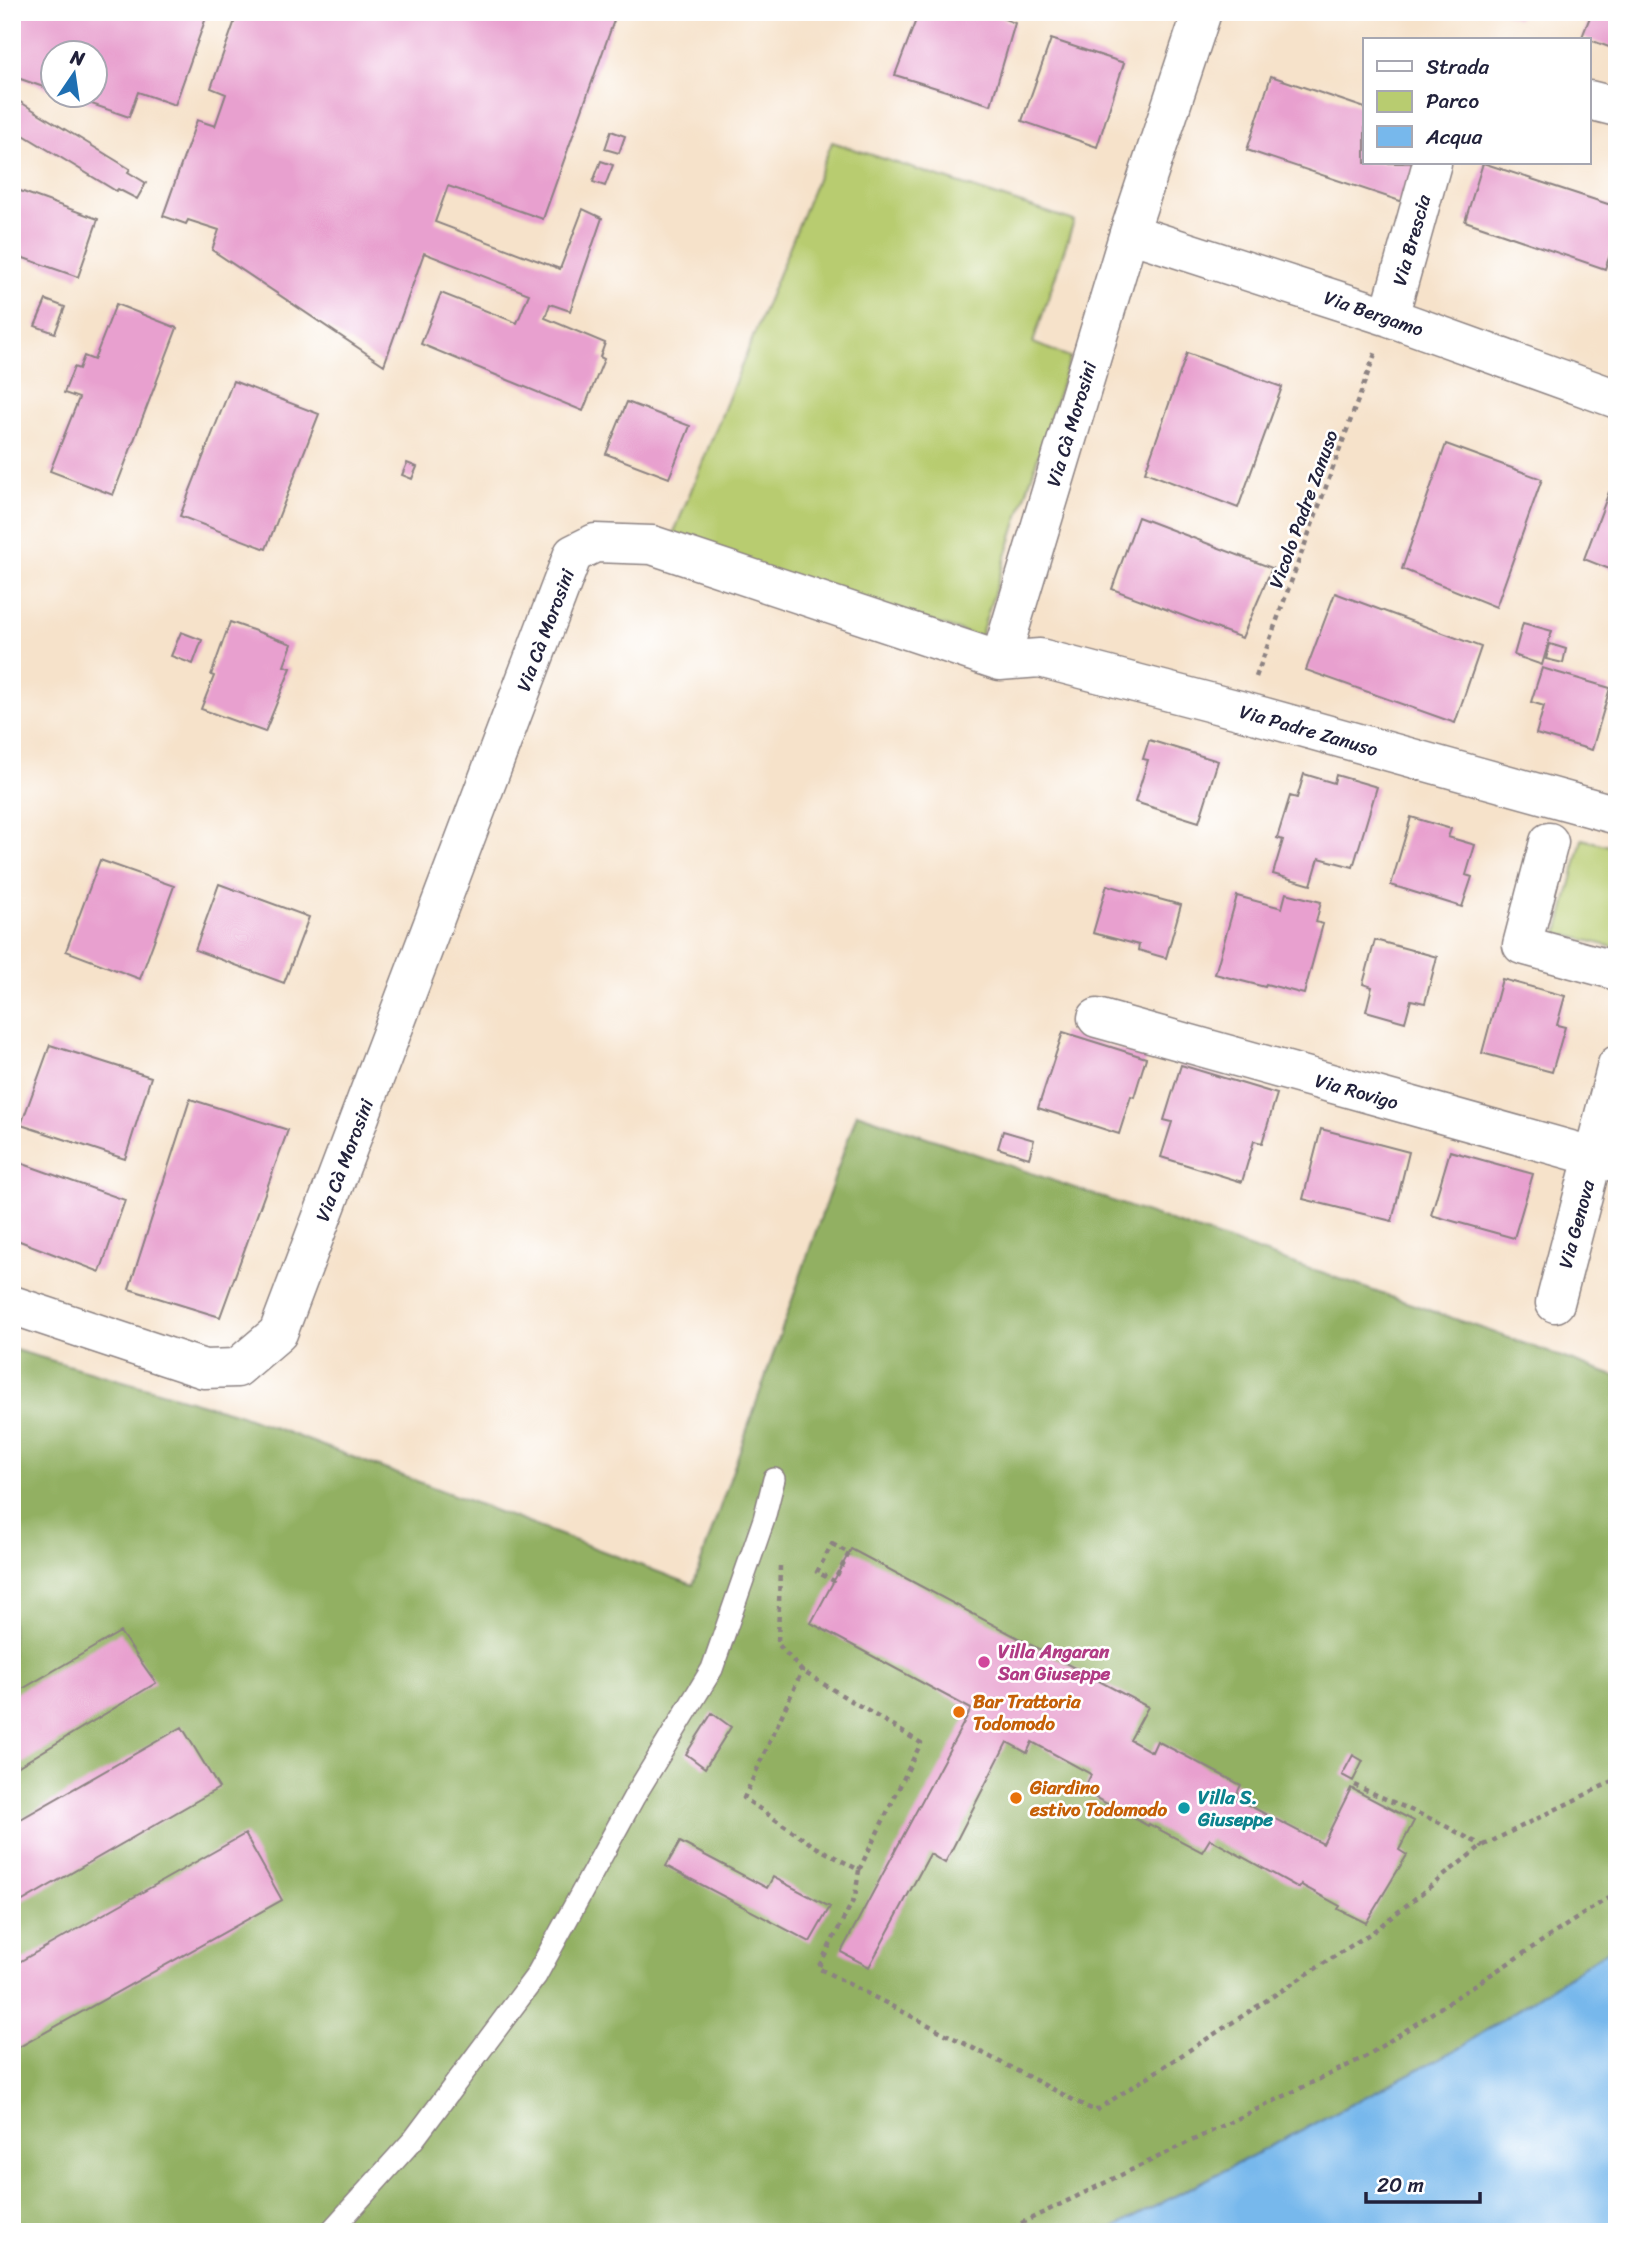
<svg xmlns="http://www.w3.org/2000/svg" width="1629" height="2244" font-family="Sriracha,sans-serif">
<rect width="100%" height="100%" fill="#fff"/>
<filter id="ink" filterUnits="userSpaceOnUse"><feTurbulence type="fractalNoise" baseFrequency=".0143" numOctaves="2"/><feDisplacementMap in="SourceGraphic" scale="14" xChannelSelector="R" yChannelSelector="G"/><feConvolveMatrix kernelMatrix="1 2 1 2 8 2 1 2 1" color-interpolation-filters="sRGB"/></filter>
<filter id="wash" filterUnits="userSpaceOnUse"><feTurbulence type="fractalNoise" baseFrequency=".00686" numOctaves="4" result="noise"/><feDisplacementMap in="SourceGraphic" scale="28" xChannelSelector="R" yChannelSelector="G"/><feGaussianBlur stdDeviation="1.57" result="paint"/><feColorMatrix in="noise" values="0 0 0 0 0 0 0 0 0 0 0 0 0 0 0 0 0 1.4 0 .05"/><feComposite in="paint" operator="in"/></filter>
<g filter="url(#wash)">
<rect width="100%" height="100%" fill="#f6e2ca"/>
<path fill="#b8cc70" stroke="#6d7756" stroke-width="2" d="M832,142L1074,221L1033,343L1070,357L980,637L671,540Z
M1582,839L1617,848V948L1558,933Z"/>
<path fill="#92b062" stroke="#5a694e" stroke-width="2" d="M857,1113L1487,1330L1617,1377V1944L1461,2047L1106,2232H12V1349L238,1414L693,1585Z"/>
<path fill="#77b8ec" stroke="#4c6d94" stroke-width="2" d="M1617,1944V2232H1106L1461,2047Z"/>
<g id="blocks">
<path fill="#e8a0cf" d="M12,12H208L175,105L138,92L129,117L66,95L94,94V52H52V90L12,76Z
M238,12H617L543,219L448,186L435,222L560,269L583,209L602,218L570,311L550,304L545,318L605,343L600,357L604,359L583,411L421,344L441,293L517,323L529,294L424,253L384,365L212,250L219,230L188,220L186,224L163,216L197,120L215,126L226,94L211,88Z
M919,12H986L1015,23L991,105L895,75Z
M1502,12H1521L1518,19Z
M1592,12H1617V50L1582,37Z
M1051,39L1124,63L1097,147L1022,121Z
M1271,76L1365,108V163H1420L1406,203L1247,150Z
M12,97L130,169L128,172L146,183L137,199L118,189L116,191L12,128Z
M611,131L625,136L619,153L605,149Z
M601,161L613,165L605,186L593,182Z
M1483,163L1617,207V234L1605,269L1465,221Z
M12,188L98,219L78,277L12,254Z
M46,300L65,307L55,333L35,326Z
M116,304L177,328L113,495L50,471L79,398L64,393L74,367L79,369L84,356L94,360Z
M1187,353L1282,387L1238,508L1145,472Z
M233,381L319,414L266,549L180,516Z
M627,402L690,426L669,478L606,454Z
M1446,444L1542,479L1496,607L1402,569Z
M407,463L417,467L412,479L402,475Z
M1609,492L1617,494V572L1584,559Z
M1138,517L1272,568L1242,638L1112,589Z
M1335,593L1481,647L1455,723L1306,670Z
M230,622L292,644L284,666L291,668L265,732L201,709L214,676L211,675Z
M1523,623L1552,631L1542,665L1514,655Z
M181,632L202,640L193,664L171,656Z
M1550,644L1566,649L1563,663L1546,659Z
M1542,668L1610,688L1592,750L1536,734L1544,706L1531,702Z
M1149,740L1218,761L1199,822L1135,802L1148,760L1143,759Z
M1304,774L1334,783L1336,775L1377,787L1353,867L1319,858L1311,885L1273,874L1283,840L1277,838L1290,796L1297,798Z
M1411,817L1451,829L1448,837L1475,845L1466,875L1472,877L1462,907L1391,885Z
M100,860L174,886L140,979L66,951Z
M219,884L309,917L284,983L195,950Z
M1107,885L1181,905L1166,958L1138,950L1139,945L1093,933Z
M1286,893L1321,902L1316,922L1323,924L1304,994L1266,984L1265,987L1215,974L1237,896L1282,908Z
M1375,940L1437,957L1425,1003L1411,1000L1405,1022L1366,1011L1372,987L1363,984Z
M1502,979L1565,996L1557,1025L1565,1027L1552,1072L1482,1053Z
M1063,1032L1146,1058L1134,1097L1131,1096L1119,1134L1038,1108Z
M50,1045L151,1077L125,1159L21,1125Z
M1181,1065L1277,1094L1262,1143L1254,1141L1242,1182L1161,1157L1172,1122L1164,1120Z
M190,1099L288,1130L220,1317L129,1289Z
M1321,1129L1409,1152L1392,1221L1303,1199Z
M1003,1131L1034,1140L1029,1158L998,1148Z
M1450,1151L1533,1174L1514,1238L1431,1215Z
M12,1160L125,1200L100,1272L12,1238Z
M851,1549L1148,1707L1130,1740L1152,1752L1157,1741L1241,1785L1235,1798L1323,1844L1351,1788L1414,1821L1399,1850L1407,1855L1366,1923L1338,1909L1340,1906L1303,1886L1301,1884L1299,1888L1210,1839L1202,1852L1149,1824L1148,1826L1083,1791L1091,1775L1089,1773L1032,1742L1027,1753L1007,1742L945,1863L930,1854L869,1967L841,1952L971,1709L811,1623Z
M120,1632L156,1683L12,1770V1695Z
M712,1713L731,1727L705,1768L686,1754Z
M182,1727L219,1788L12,1907V1824Z
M1353,1755L1363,1761L1353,1781L1342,1775Z
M245,1834L282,1900L12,2051V1966Z
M680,1842L767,1888L773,1877L830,1907L810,1942L666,1866Z"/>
</g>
</g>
<g filter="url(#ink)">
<use href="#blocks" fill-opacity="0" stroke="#8c8282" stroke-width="2"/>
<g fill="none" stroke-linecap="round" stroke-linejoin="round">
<g stroke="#8c8282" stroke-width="24">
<path id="lane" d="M330,2232L414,2139L536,1976L634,1797L712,1669L764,1519L774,1479"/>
</g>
<g stroke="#8c8282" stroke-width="41">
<path id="street" d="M1589,100L1617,107
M1129,233L1389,317L1617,399
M1389,317L1432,163
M1000,661L1040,658L1243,711L1617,815
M1549,842L1522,945L1617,971
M1097,1018L1617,1163
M1555,1303L1617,1065
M12,1305L204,1369L237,1368L278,1333L573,554L595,543L652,545L1000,661L1129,233L1202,12"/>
</g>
<path stroke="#8c8282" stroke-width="4.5" stroke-dasharray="5 5" stroke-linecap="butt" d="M1256,677L1376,351
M832,1544L849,1553L834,1581L817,1572Z
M780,1566L778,1644L802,1671L744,1798L814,1846L859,1870L921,1743L802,1671
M1354,1785L1438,1822L1483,1846
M859,1870L855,1897L818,1968L1095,2111L1374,1931L1480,1847L1617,1779
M1003,2232L1365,2057L1617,1892"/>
<use href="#lane" stroke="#fff" stroke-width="21"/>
<use href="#street" stroke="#fff" stroke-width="38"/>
</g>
</g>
<circle fill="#d1479c" stroke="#fff" stroke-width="2.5" cx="984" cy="1662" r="7"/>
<g fill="#e8710a" stroke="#fff" stroke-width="2.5">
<circle cx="959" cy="1712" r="7"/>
<circle cx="1016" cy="1798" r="7"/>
</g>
<circle fill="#0f9aa8" stroke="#fff" stroke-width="2.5" cx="1184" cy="1808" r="7"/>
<g text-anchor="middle" stroke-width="5" stroke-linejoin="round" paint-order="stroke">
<g font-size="19" fill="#22223b" stroke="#fff">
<text transform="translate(1411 240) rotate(-74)" y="7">Via Brescia</text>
<text transform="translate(1374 313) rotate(19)" y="7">Via Bergamo</text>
<text transform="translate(1071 424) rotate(-73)" y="7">Via Cà Morosini</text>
<text transform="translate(1303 509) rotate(-70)" y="7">Vicolo Padre Zanuso</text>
<text transform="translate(545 630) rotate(-69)" y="7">Via Cà Morosini</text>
<text transform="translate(1309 730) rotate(16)" y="7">Via Padre Zanuso</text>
<text transform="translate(1357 1091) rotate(16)" y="7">Via Rovigo</text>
<text transform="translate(344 1160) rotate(-69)" y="7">Via Cà Morosini</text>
<text transform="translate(1576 1224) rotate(-75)" y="7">Via Genova</text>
</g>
<g font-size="19" font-weight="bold" fill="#b23c85" stroke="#fff" text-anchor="start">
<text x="998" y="1658">Villa Angaran<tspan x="998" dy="22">San Giuseppe</tspan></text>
</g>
<g font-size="19" font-weight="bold" fill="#c56008" stroke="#fff" text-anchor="start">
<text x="973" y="1708">Bar Trattoria<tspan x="973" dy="22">Todomodo</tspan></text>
<text x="1030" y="1794">Giardino<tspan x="1030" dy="22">estivo Todomodo</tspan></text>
</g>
<g font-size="19" font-weight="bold" fill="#0d838f" stroke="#fff" text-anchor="start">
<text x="1198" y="1804">Villa S.<tspan x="1198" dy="22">Giuseppe</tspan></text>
</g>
</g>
<rect width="1629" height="2244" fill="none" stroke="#fff" stroke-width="42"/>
<rect x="1363" y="38" width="228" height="126" fill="#ffffff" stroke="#a7a7b1" stroke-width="2"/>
<rect x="1377" y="61" width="35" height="10" fill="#ffffff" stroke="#a7a7b1" stroke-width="2"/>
<text x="1426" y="74" font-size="21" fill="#22223b">Strada</text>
<rect x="1377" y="91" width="35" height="21" fill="#b8cc70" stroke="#a7a7b1" stroke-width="2"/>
<text x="1426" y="108" font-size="21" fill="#22223b">Parco</text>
<rect x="1377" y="126" width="35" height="21" fill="#77b8ec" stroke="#a7a7b1" stroke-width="2"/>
<text x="1426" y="144" font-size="21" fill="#22223b">Acqua</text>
<g transform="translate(74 74) rotate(13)"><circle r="33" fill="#ffffff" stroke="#a7a7b1" stroke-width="2"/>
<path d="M0-5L12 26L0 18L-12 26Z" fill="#1f6fb2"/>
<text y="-10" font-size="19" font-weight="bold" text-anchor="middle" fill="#22223b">N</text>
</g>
<path d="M1366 2192v10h114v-10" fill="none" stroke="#22223b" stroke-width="3.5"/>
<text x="1377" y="2192" font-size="21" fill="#22223b" stroke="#ffffff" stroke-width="5" paint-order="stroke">20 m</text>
</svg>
